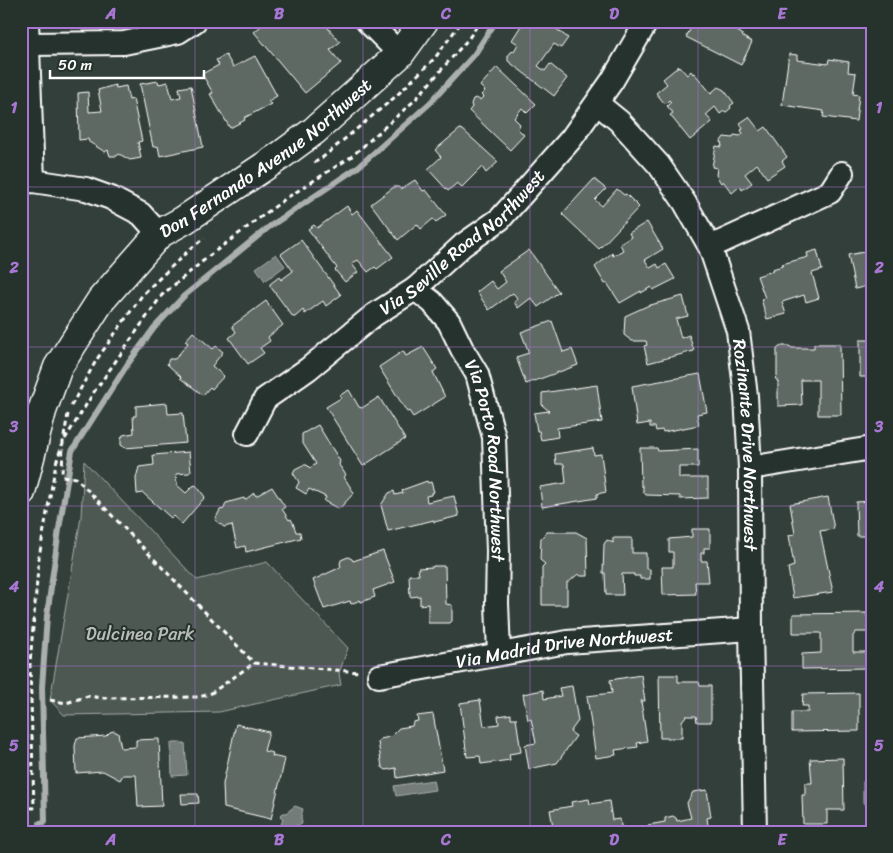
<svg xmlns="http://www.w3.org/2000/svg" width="893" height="853" font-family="Sriracha,sans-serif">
<rect width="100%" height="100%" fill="#333f3a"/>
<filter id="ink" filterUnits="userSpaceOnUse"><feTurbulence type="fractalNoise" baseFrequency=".02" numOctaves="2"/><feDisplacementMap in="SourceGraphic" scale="10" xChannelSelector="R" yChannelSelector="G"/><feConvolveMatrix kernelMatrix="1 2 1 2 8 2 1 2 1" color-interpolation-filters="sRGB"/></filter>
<g filter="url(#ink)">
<path fill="#4d5853" stroke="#a6aca9" d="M84,461L197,580L267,562L348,648L339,673L341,685L219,712L64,715L50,700L81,517Z"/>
<path fill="#737b78" stroke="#abb0ae" d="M276,254L285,266L265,281L256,268Z
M171,743H185L187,775L172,776Z
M868,776H872V808C867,808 865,806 863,802V782Z
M433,780L435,790L396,796L394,786Z
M295,806L303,809L301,817L302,824L285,829L281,825L283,819L280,816L283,813H286Z"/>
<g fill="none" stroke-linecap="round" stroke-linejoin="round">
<path stroke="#abb0ae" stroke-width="6" d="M40,823L45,822L42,687L47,616L59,529L72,451L127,365L154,328L184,296L269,227L358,167L430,103L474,55L496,21"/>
</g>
<path fill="#5f6964" stroke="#fff" d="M267,21H322L340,42L330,50L341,63L305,93L254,32Z
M524,21H546L568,38L561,48L554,44L538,66L545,71L550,64L567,78L554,96L508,61V56L511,52L514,51L518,44L512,40Z
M695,21H705L716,27L718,21H763L759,30L750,25L747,26L741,24L737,31L742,34L743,37L752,42L741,65L686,37Z
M789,54L797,55V60L828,64L829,59L849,62L848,72L856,73L853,94L859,95L856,121L823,117L824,111L782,105Z
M226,55L233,67L255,56L277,96L268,101L271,104L244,118L245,120L230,128L210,94L213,93L202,74L219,65L216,60Z
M679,66L687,75L691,71L693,74L694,73L711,93L718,87L724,90L734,103L730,106L731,108L725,113L724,111L720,114L715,107L706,115L712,122L690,140L670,115L673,113L667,106L671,102L669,100L665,104L656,93L667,84L663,79Z
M497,67L536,104L527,113L522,108L514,118L520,124L518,129L524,135L510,150L469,111L472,107L471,104L473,99L476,98L480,100L483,97L481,95L485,91L480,86Z
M158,81L159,84L168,82L172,99L181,97L179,88L191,86L203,147L160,156L158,146L153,147L140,84Z
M115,85L116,88L126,86L129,100L133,99L142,141L138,142L141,158L130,160L119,154L117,156H110L108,150L105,152L89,142L88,139L79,140L78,93L88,92L89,112L102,111L98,90Z
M749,117L760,131L766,127L787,157L782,161L785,166L767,178L757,164L745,174L752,183L742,190L740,186L732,193L723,181L721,183L716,175L717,168L712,167L716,146L722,147L721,141L724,137L733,138L734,135L740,136L743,134L741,130L743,129L740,123Z
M460,129L463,130L498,162L486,173L482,167L462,187L457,183L448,191L428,169L441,157L435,150Z
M594,179L606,189L595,200L602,206L617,189L624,195L626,194L639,207L599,249L562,214Z
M415,180L423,191L426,190L446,215L436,222L433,219L421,229L417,224L398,240L371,204L394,187H398L401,189Z
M347,206L352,214L357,210L393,257L377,269L375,267L368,272L358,260L352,264L358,272L345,282L335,270L337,268L308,229L314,225L317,228Z
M647,222L663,249L645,260L650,268L657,264L659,268L666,264L675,279L653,290L651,287L641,293V291L620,303L607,283L605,284L595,267L612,253L613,256L623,250L620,244L631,237L629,233Z
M301,240L341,295L326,306L323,301L305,314L303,310L295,317H293L270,286V284L279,277L281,280L293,271L281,254Z
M872,246V275L870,276V279L867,286L855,289L848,255L869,251Z
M529,250L559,292L538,307L531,298L518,308L514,302L518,299L513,293L489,310L477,292L491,281L497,289L506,282L499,271Z
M817,250L822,270L812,273L819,298L806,302L804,295L782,302L786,314L767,319L761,299L765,298L757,276L773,271L772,269L783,266L782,264L808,257L807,253Z
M683,296L688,316L676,319L681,338L689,335L694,351L648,363L644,346L647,345L646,341H632L624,335L625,316L647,306Z
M266,301L283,325L268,337L270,341L260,348L264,353L248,364L229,338L236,332L232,326Z
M552,321L563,352L572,349L578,365L526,384L516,357L529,353L521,332Z
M193,332L213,349L216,346L223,352L212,366L224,376L212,389L210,387L203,395L180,378L181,377L167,364L169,359H175L188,343L185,341Z
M860,340H872V377H860Z
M814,344H840L841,415H818V380H801L802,405L778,406V382L775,378L777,376V349L781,346H789L792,348H814Z
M423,347L437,369L433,372L445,397L413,417L409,411L407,412L379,367L403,351L406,356Z
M700,374L707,412L697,414L699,425L663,432L662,430L656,431L655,427H650V423L637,425L632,386Z
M597,385L602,422L557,428L558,437L541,440L539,431H537L534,413L549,411L542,405V393Z
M349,390L359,407L362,408L379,397L405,439L363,466L326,407L341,398L340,395Z
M167,403L168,414L183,413L186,443L125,448L121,445V439L123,435L134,433L133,416H136V406Z
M318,425L340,461L339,465L346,475L344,477L354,493L339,509L324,501L326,497L309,489L306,494L296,488L299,482L293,473L295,469L303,465H307L310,468L316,464L302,442V434Z
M593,448L594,455L601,454L606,492L597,494V498L542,507L540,487L566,483L564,464H556L555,454Z
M640,448H657L658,451L698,449V467H679V478H708V498L680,499V496L646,495L643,491V486H641Z
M189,452L191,471L189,473L176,474L177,485L186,493L193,486L196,485L205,497L182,524L173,516L171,518L143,493L137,494L136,478L139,467L154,465L153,455Z
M427,481L428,483L431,482L434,492L431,493V495L426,496L427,502L454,496L459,516L434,522V520L388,531L381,505L389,493L394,491L395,495L403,493L402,490Z
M272,487L285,507L282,509L289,520L291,519L293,523L296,532H300L301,538L246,552L245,546L237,548L232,525L224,527L215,520L220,510L224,509L226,503L244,498L245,500L254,493L256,496Z
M828,497L834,529L820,531L833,592L793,598L788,568L794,566L789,535L795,534L790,504Z
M872,501V536H857L856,502Z
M692,529H710V548H704V553H701V561H707L709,582H695L696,594L663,595L662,567H673V552H669V539L692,537Z
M547,532H576L587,538L588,576H581L578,574L569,582H567V605H542V567L545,564L540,560L541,538Z
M613,538H632V553H646V569H650V579H640V576H634V574H622L623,595H606L605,573H603L604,544L607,540L613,543Z
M383,551L395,582L373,590L375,597L361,602L360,600L351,604L350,601L324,609L313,580L341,567L340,564L341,560L348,557L352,559L353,561Z
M433,566H445L446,604L452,605V621L450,623H428V604L420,605V596L410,597L409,575H419L418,568L433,567Z
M867,613V617H870V627H867L868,632H856L853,636V652H866L867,668L802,669V654L821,653V633H793V614Z
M641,675L645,701H641L647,741L637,743L638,747L615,750L616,755L596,758L587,696L612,693L610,680Z
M659,675H678V682H699L700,686H711V722H697L696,716H686L682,721V738H660Z
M572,686L578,721L570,732L576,736L557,763L529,769L525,745L536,743L531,719L528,720L523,694L543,690L544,699L561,696L559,688Z
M859,693V731L792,732V712H808V706H802L803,694Z
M480,700L484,726L499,724L498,716L511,714V718H516L521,752L509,754L510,760L481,764L480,756L467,757L460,703Z
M433,714L443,770L397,778L396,768L386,770L382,767L378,742L380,739L390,737L399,728L412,726L413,722L418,721L417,716Z
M236,724L269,732L264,751L273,753L272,756L285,759L271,819L224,808L223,784Z
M114,731L118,733L121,748L136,747V740L159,739L162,806L138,807L136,775H123L120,780L103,771L76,773L75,746L77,738L106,736L110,732Z
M843,758L844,810H827V824H803L802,795H805V783H812L810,759Z
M707,790L711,817L707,818L709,832H650L648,825L665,822V818L673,816L676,818L677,821L691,818L687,803L693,792Z
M181,794H198L199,803L182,804Z
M589,799L590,804L609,801L612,820L620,819L622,832H554L550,810L572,806L571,802Z"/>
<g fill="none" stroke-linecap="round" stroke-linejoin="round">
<g stroke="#fff" stroke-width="26">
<g id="minor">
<path d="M27,21L33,181"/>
<path d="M367,21L400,54"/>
<path d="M29,44L124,43L178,32L195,21"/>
<path id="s1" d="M598,104L619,121L659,165L685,203L710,247L738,331L746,396L750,468L751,629L755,832"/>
<path d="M21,182L33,181L86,189L111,198L141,214L159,234"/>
<path d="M710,247L830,192L842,173"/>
<path id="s2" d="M415,289L432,302L449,322L462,349L477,374L494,437L498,551L497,603L499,653"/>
<path id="s3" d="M247,434L265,399L308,369L374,315L415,289L463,245L500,219L571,139L612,81L647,21"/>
<path d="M750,468L872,448"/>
<path id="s4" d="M379,676L567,642L751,629"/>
</g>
</g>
<g stroke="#fff" stroke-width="31">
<g id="tertiary">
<path id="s5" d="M21,492L42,411L58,367L101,300L159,234L184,220L280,156L314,131L400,54L424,21"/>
</g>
</g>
<path stroke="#fff" stroke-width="3" stroke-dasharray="5 4" stroke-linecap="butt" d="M314,163L322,158L395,97L435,58L462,21
M71,406L97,359L143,294L189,250L204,238
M68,414L63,442L62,476L76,478L254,663L359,672
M65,439L94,392L162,295L209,256L285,199L351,157L415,100L469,38L480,21
M50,700L66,703L88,696L102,698L199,697L210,694L254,663
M21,807L34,808L30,663L39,557L56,463L62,445"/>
<use href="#minor" stroke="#26332d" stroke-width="22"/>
<use href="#tertiary" stroke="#26332d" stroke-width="28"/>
</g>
</g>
<path fill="none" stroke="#a976d5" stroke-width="1" stroke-opacity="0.55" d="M195,21V832M363,21V832M530,21V832M698,21V832M21,187H872M21,347H872M21,506H872M21,666H872"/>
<g text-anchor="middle" stroke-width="4" stroke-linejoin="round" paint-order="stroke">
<g font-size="18" fill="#fff" stroke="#26332d">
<text dy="6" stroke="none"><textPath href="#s5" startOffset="429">Don Fernando Avenue Northwest</textPath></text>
<text dy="6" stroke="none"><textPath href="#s3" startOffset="292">Via Seville Road Northwest</textPath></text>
<text dy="6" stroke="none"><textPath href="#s1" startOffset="386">Rozinante Drive Northwest</textPath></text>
<text dy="6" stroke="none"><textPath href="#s2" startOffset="194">Via Porto Road Northwest</textPath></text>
<text dy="6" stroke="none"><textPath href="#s4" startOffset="188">Via Madrid Drive Northwest</textPath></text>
</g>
<g font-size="18" fill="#b8bcba" stroke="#26332d">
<text x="140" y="640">Dulcinea Park</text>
</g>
</g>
<rect width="893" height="853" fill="none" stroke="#26332d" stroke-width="55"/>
<path d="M50 70v8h154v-8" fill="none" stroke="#ffffff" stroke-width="2.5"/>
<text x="58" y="70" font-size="15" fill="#ffffff" stroke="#26332d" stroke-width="4" paint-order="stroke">50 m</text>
<rect x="28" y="28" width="838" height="798" fill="none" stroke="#a976d5" stroke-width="2"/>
<g font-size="16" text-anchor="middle" font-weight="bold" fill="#a976d5">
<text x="111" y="19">A</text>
<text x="279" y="19">B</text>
<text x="446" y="19">C</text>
<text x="614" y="19">D</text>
<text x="782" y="19">E</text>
<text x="14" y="113">1</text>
<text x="879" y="113">1</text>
<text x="14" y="273">2</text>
<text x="879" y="273">2</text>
<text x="14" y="432">3</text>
<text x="879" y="432">3</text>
<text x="14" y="592">4</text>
<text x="879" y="592">4</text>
<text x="14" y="751">5</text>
<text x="879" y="751">5</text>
<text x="111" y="845">A</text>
<text x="279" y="845">B</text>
<text x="446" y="845">C</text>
<text x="614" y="845">D</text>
<text x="782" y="845">E</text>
</g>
</svg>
